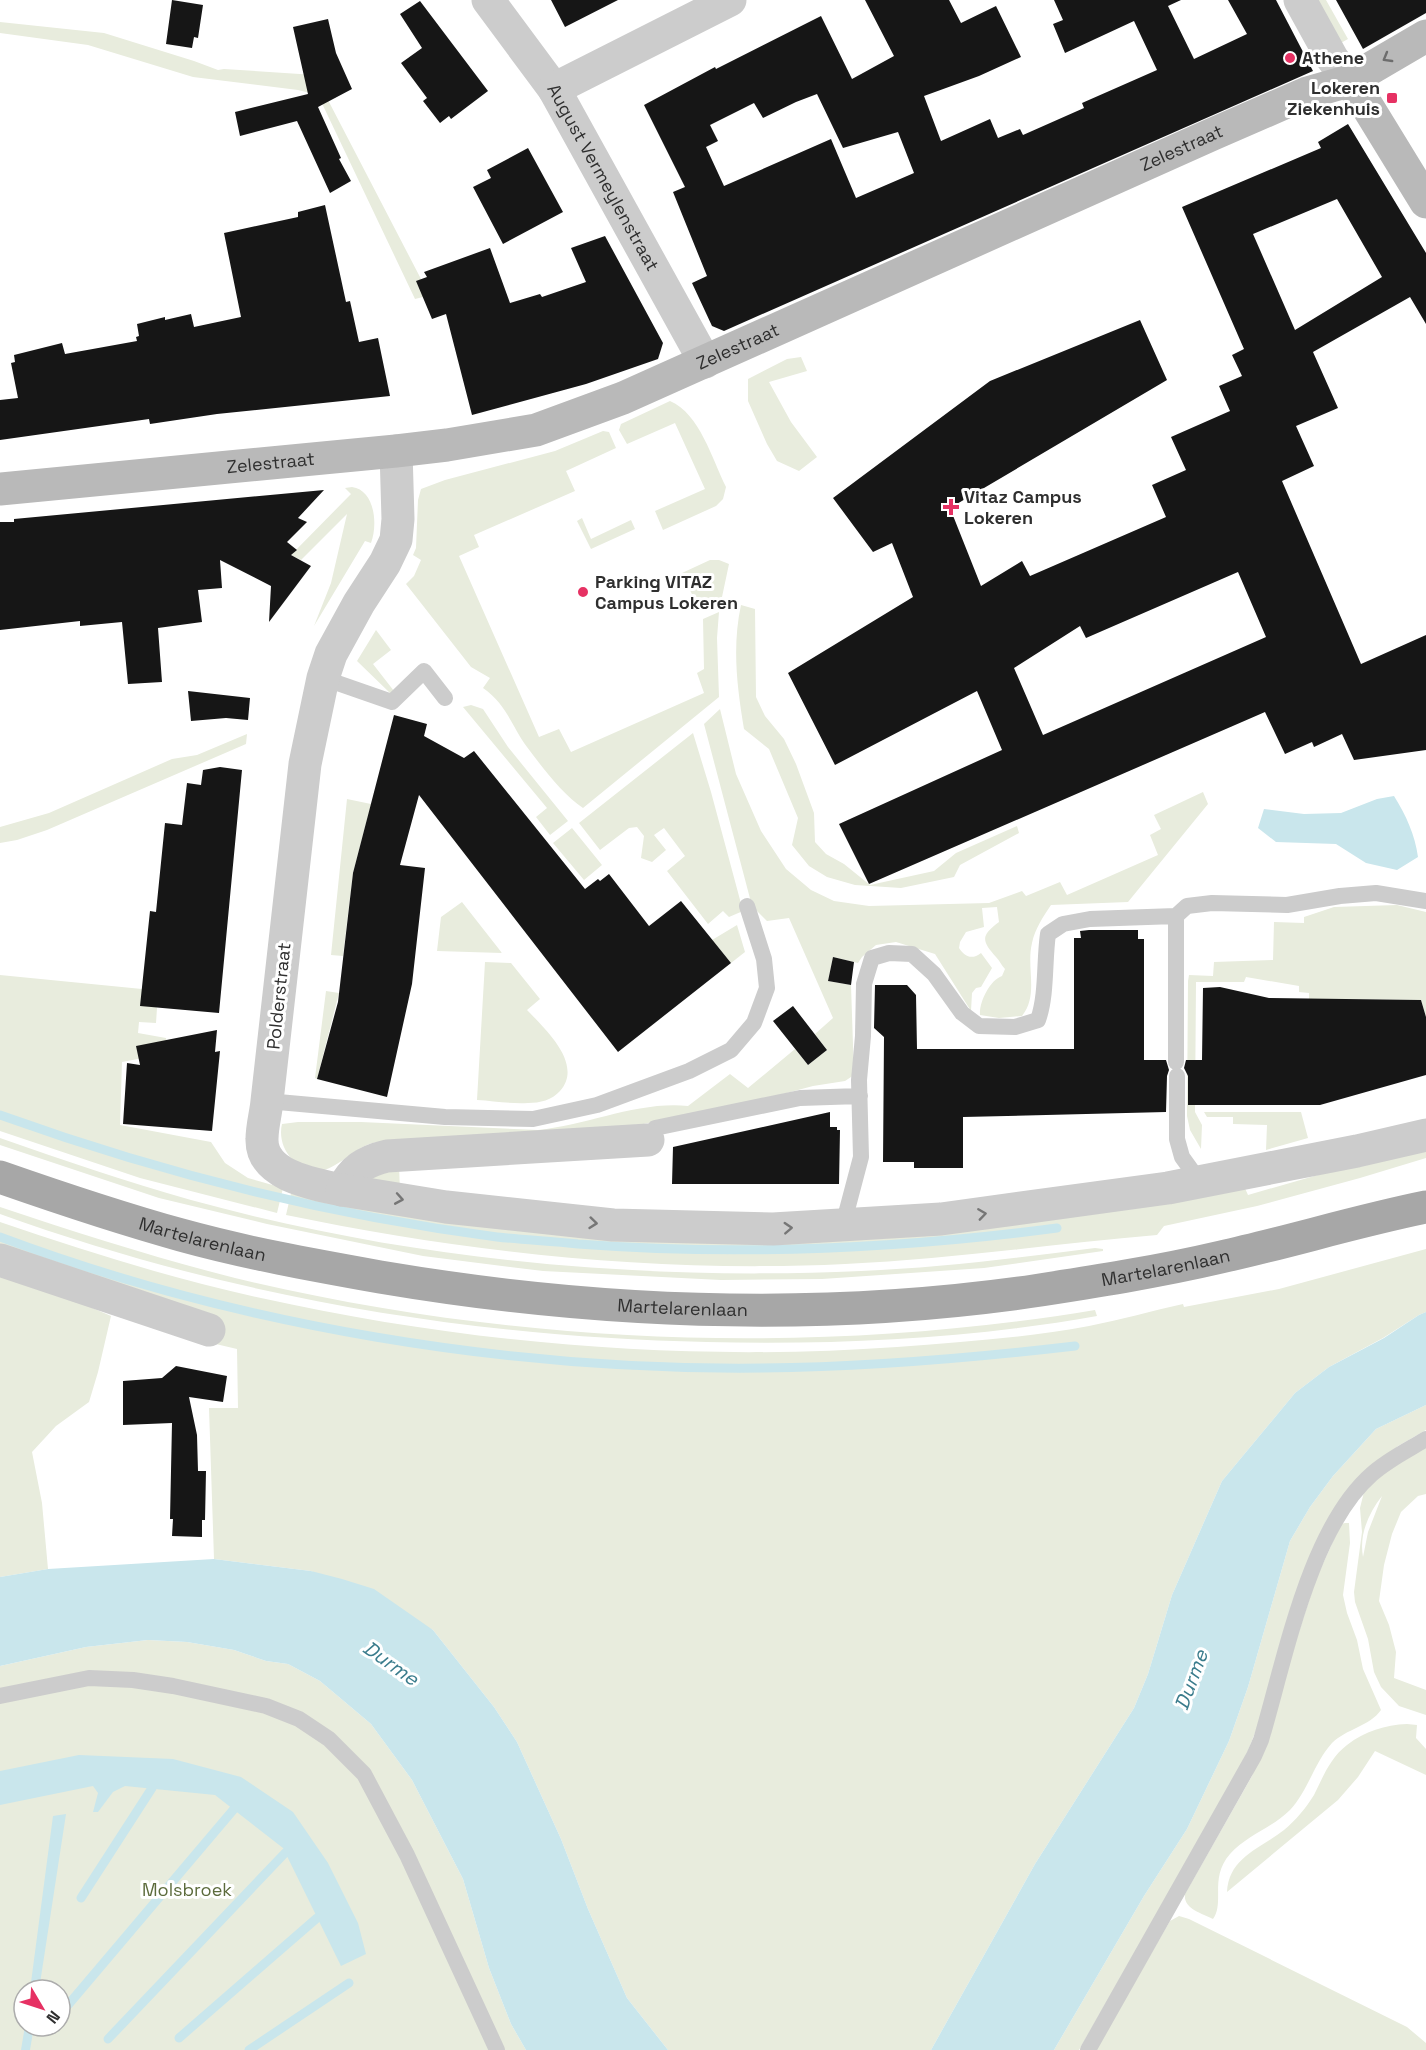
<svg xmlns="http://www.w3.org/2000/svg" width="1426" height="2050" font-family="'Space Grotesk',sans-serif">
<rect width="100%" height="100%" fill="#fff"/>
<path fill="#e8ecdd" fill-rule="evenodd" d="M1315,0H1326L1348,39L1339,44Z
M0,22L104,33L194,61L218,70L224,69L315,75L421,279L423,297L415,299L318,95L298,90L193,77L88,45L0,33Z
M801,357L807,371L769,382L791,422L817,457L799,471L777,461L767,444L748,401V379L787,359Z
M670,401C700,414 712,459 726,487L723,499L716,506L663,530L655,511L705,489L675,423L627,444L619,430L621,424Z
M603,431L609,432L616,448L566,471L575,491L474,535L479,547L459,556L539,737L559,729L571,752L704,693L697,673L704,669L703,619L719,612L717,638L719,697L583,808C563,795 542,767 527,747C511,725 507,705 483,688L490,678L471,667L406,584L414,576L421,560L413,555L416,548L418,500L421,489L445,480L555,451Z
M352,487C375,490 378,525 371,543L365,541L314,626L331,583L347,514L301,560L291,555L351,494L345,488Z
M582,518L591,539L631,520L635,529L591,549L577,521Z
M710,560H719L729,564L722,597L698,607L682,573Z
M741,605L755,609L756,697L765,716L784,739L796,764L814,813L815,842L826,854L844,864L870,885L934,871L956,853L1017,826L1019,833L960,865L954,877L901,888L855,885L827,877L809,866L792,845L798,818L769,749L744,729C737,687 732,647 741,605Z
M376,630L391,650L373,664L394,691L391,694L357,661Z
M471,705L483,709L508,747L568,821L550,835L536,817L547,808L463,707Z
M720,709L736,774L761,831L786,869L811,890L834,901L869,906L989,903L1022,891L1026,896L1060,882L1067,895L1158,855L1150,835L1161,829L1154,815L1203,792L1208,804L1128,902L1051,905C1043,917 1035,929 1032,943C1026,968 1039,995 1022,1016L999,1018L980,1015C979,1002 990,980 1002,976L1005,969C1001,965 1000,961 996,957C982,941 980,936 999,922L997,907L982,908L984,927L966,932L960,942L959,948C965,957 972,960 981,953L992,968L981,987L976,988L972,993L971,1011L935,954L896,942L876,945L862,957L858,963L833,957L828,981L851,985L854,1075L845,1081L813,1086L768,1098L572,1139L377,1142C346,1147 326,1192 292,1159C283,1150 279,1136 282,1124L298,1122H361L538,1130C588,1125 638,1101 688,1106L730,1074L748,1088L795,1049L808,1065L827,1050L815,1034L833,1018L789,918L767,921L752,906L704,724Z
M693,733L711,792L743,911L729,917L723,911L708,924L667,871L685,856L664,828L654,835L666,850L652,862L641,858L644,836L637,827L629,828L600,850L579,823Z
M247,734L246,744L47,830L17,840L0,843V827L49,813L172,759L197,755Z
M347,799L371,804L353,873L343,956L331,955Z
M572,828L602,865L584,880L553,843Z
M462,902L502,953L437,951L441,917Z
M1397,905L1426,912V1017L1421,1000L1309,999V993L1299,992V986L1246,977L1244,982H1196L1195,1112L1202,1125L1201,1149L1190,1130L1187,1116L1188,981L1189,975L1213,976L1214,962L1273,960L1274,922L1304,923V917L1334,907Z
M737,925L745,952L731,963L712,940Z
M485,962L511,963L540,999L527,1010C545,1029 584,1064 560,1091C552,1100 540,1103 528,1103C511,1104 494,1101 477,1100Z
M0,975L142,989L157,1008L156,1023L139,1022L138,1033L166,1038L169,1053L122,1062L120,1125L211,1142L225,1163L248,1178L283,1188L277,1213L140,1178L0,1131Z
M326,991L339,993L317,1079L315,1078Z
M1204,1112H1301L1308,1138L1266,1150L1267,1125L1233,1124V1117H1207Z
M0,1138C63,1160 127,1182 191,1200C409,1260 636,1281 861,1271C939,1268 1017,1258 1095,1248L1103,1249V1251L984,1268L822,1279L721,1280L543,1271L423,1256L267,1224L159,1198L0,1145Z
M1426,1148V1158L1360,1178L1257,1206L1164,1226L1157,1235C1053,1244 949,1259 845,1264C657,1273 470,1253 286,1215L292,1189L560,1227L1244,1186L1248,1195L1408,1149Z
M399,1165L400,1192L373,1187V1169Z
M0,1207C78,1233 156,1258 235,1278C514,1345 812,1357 1095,1310L1097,1316C968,1339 838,1345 707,1342C466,1337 227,1296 0,1214Z
M0,1222C86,1251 172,1279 261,1298C468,1344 685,1362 897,1347C961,1342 1026,1338 1089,1326C1120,1320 1151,1311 1183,1304L1184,1307L1279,1289L1426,1249V1312L1419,1315L1383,1338L1329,1367L1295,1393L1222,1481L1172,1595L1148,1674L1134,1708L1035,1864L931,2050H668L627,1998L588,1909L561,1839L517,1742L494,1707L433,1630L311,1571L214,1559L209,1408H238L237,1349L203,1341L0,1253Z
M0,1268L111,1316L98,1372L89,1402L56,1426L32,1452L42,1503L48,1569L0,1577Z
M1426,1405V1430L1398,1446L1355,1481L1241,1768L1079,2050H1054L1144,1896L1187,1829L1229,1741L1248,1687L1290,1541L1310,1507L1333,1476L1376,1429Z
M1426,1447V1494L1418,1496L1401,1512L1392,1534L1384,1565L1379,1601L1389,1625L1396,1652L1394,1678L1426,1690V1715L1399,1706L1381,1687L1374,1672L1368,1639L1355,1602L1354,1592L1362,1532L1360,1508L1364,1492L1388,1469ZM1382,1496L1368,1532L1363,1557C1359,1535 1368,1514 1382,1496Z
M1345,1523H1349L1350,1543L1343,1595L1347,1613L1357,1640L1363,1669L1381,1710C1370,1726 1346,1729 1332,1743C1314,1763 1308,1791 1290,1810C1272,1828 1247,1835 1230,1854C1209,1878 1225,1902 1213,1919C1202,1913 1183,1909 1185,1894L1252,1776L1316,1579L1341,1524Z
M148,1640L187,1642L234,1650L266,1661L288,1664L320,1681L371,1724L412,1780L463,1879L489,1968L511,2024L526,2050H0V1666L86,1647ZM24,1990H60V2026H24Z
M1407,1724L1417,1725L1416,1738L1426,1749V1775L1375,1751L1358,1777L1338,1800L1227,1892C1229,1857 1260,1849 1284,1830C1295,1821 1306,1808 1314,1795C1323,1777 1330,1758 1347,1745C1365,1731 1385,1725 1407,1724Z
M1179,1916L1189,1919L1407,2027L1426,2043V2050H1095L1170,1921Z"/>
<path fill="#c9e6ec" d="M1394,796C1406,815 1415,835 1418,857L1397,870L1366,863L1336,844L1276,842L1258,828L1264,809L1304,814L1341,813L1377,799Z
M1426,1312V1405L1376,1429L1333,1476L1310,1507L1290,1541L1248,1687L1229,1741L1187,1829L1144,1896L1054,2050H931L1035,1864L1134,1708L1148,1674L1172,1595L1222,1481L1295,1393L1329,1367L1384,1338L1419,1315Z
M214,1559L311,1571L342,1579L374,1589L433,1630L494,1707L517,1742L561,1839L588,1909L627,1998L668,2050H526L511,2024L489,1968L463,1879L412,1780L371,1724L320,1681L288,1664L266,1661L234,1650L187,1642L148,1640L86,1647L0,1666V1577L48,1569Z
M79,1755L173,1759L241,1777L293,1812L328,1863L358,1923L366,1954L341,1966L283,1848L215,1795L125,1786L113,1792L98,1812H93L98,1793L93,1786L0,1805V1771Z
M66,1814L39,1990H30L53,1816Z
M25,2026H34L30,2050H21Z"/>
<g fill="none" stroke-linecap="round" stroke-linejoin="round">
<path stroke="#c9e6ec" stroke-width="9" d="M0,1115C161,1173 328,1215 497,1237C524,1240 551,1241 578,1244C738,1256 898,1249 1057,1228
M0,1237C237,1326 510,1371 763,1368C868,1367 972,1358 1075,1346
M81,1898L152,1788
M68,2005L234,1809
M179,2038L317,1918
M108,2039L285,1853
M249,2050L349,1983"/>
</g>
<path fill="#161616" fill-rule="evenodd" d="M172,0L203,5L198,38L194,37L192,48L166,44Z
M551,0H618L565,27Z
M865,0H949L961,23L996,6L1021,57L979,76L924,96L941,141L990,119L998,138L1020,129L1023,135L1084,108L1082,103L1157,70L1134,21L1065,53L1053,24L1063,20L1054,0H1181L1168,6L1194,59L1247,34L1228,0H1276L1313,71L724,331L712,326L692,283L707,276L673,192L685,187L644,105L715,67L716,69L821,16L852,79L894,56ZM817,94L843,148L898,132L914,173L856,198L831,139L724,186L706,147L718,141L710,125L754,103L763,118L796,102Z
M1336,0H1426V13L1363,49Z
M420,1L488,91L451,119L449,116L440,123L423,101L427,98L401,63L422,48L400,14Z
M328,19L336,53L352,89L318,107L341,158L339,159L351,181L330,193L297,121L240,136L235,112L308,94L293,27Z
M1348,124L1426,253V324L1410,297L1313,352L1338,408L1296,426L1314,466L1282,481L1361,664L1426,635V750L1354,760L1342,734L1314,747L1312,742L1285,754L1265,712L869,884L839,824L1002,750L977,691L835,765L788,673L913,597L892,543L873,552L833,498L990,381L1140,320L1167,380L950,508L981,586L1022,561L1030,576L1166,517L1152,485L1186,470L1171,437L1230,411L1219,386L1242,376L1232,355L1244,349L1182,207L1321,148L1318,142ZM1337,199L1382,277L1295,330L1253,234ZM1238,572L1266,637L1043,735L1014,668L1080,626L1086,638Z
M528,148L563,212L503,244L473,187L491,178L487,170Z
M325,205L346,302L350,301L359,342L378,338L390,396L217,414L150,424L149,419L0,440V400L18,398L11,363L15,362L14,355L62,343L65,354L137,341L136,337L139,336L137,324L165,317V320L191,314L194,327L241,317L224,233L298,217V212Z
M605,236L663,343L658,359L586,384L472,415L446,314L432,319L416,281L427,277L424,272L490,248L510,303L540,294L542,297L586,282L571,248Z
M324,490L298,518L307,522L287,542L297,550L291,555L311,566L269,622L271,586L220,560L222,588L198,590L202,622L158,628L162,682L128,684L122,622L80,626V621L0,630V522H14V519Z
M188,691L250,698L248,720L226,718L191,721Z
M394,715L427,724L424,736L464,758L474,751L585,889L598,879L600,881L609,874L649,926L681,901L731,963L618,1052L419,795L400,865L425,868L412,984L387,1097L317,1079L338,1002L353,873Z
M220,767L242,770L219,1013L140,1006L150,911L156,912L165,823L182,825L187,783L201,785L203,770Z
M1089,930H1138V939H1144V1060H1166L1169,1070L1167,1076L1166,1112L963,1117V1168H914V1162H883L884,1037L874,1028L875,985H907L916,995L917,1049H1074V938H1081L1080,931Z
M833,957L854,962L851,985L828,981Z
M1220,987L1269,998L1421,1000L1426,1017V1075L1320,1105H1188V1076L1184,1068L1186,1060H1202L1203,988Z
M793,1006L827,1050L808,1065L773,1021Z
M217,1030L215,1052L220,1051L212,1131L123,1124L127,1063L140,1065L136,1046Z
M830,1112V1127H837V1130H840L839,1184H672L673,1147Z
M176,1366L227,1376L223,1402L189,1397L197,1435L198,1471H206L205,1520H202V1537L172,1536L173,1519H170L172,1423L123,1425V1381L162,1378Z"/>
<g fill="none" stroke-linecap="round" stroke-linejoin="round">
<path stroke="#ccc" stroke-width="16" d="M323,678L392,702L424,671L445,698
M1176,1062V916L1187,906L1212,903L1287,905L1340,896L1376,893L1426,901
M1177,1076V1139L1182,1157L1200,1182
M267,1101L445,1117L533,1119L597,1105L689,1071L731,1050L754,1023L767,988L764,959L747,906
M648,1140L655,1128L800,1098L860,1096
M843,1225L861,1157L859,1080L863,1036L864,984L872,958L889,953L912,954L934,974L962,1013L979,1026L1015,1027L1038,1020C1047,995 1044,961 1048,934L1063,924L1090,919L1176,916
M0,1696L89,1678L133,1680L173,1686L266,1706L299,1719L329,1739L364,1774L407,1855L497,2050
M1088,2050L1254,1756L1261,1740C1285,1660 1309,1529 1372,1474C1389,1459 1408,1450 1426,1439"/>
<g stroke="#ccc" stroke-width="33">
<path id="s1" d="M488,0L554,89L705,362"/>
<path d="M1300,0L1332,58L1349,81"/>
<path d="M554,89L730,0"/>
<path d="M396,451L398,519L396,540L385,563L359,603L331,654L323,678L305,764L267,1101C266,1113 262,1126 262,1139C261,1176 314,1184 342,1190C352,1170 365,1161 387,1156L648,1140"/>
<path d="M342,1190L446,1207L613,1225L773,1229L941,1219L1168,1188L1357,1151L1426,1135"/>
<path d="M0,1260L209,1330"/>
</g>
<g stroke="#b9b9b9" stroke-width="33">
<path d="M1349,81L1364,101L1426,202"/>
<path id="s2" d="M0,489L396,451L447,445L536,430L623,398L1213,134L1307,93L1349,81L1426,36"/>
</g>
<path stroke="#a7a7a7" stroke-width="33" id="s3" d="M0,1177C60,1198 120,1218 181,1235C246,1253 313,1265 380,1277C593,1313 813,1322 1027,1292C1092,1282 1157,1272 1221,1257C1289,1242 1357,1221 1426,1207"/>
</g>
<defs><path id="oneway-chevron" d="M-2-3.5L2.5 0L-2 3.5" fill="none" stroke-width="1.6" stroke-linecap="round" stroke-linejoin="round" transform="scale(1.5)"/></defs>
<use stroke="#6d6d6d" href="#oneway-chevron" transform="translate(1387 58) rotate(150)"/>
<g stroke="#767676">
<use href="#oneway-chevron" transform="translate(399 1199) rotate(10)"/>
<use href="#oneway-chevron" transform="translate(982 1214) rotate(-8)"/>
<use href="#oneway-chevron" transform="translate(593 1223) rotate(6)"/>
<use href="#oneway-chevron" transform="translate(788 1228) rotate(-3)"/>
</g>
<g fill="#e63163" stroke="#fff" stroke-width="2">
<circle cx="1290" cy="58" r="6"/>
<rect x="1386" y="92" width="12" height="12" rx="3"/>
<path d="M948 498h6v6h6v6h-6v6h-6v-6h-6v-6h6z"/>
<circle cx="583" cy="592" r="6"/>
</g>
<g text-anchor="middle" stroke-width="6" stroke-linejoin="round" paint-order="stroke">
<g font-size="18" font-weight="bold" fill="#2f2f2f" stroke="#fff" text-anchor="start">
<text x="1302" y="64">Athene</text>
<text x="1380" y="94" text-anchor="end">Lokeren<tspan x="1380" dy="21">Ziekenhuis</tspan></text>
<text x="964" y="503">Vitaz Campus<tspan x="964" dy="21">Lokeren</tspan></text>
<text x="595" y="588">Parking VITAZ<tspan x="595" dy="21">Campus Lokeren</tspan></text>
</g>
<g font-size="18" fill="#2f2f2f" stroke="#fff">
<text dy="6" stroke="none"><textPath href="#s2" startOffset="1244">Zelestraat</textPath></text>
<text dy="6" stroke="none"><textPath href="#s1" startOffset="212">August Vermeylenstraat</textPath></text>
<text dy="6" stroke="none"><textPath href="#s2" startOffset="758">Zelestraat</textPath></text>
<text dy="6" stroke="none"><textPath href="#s2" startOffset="272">Zelestraat</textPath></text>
<text transform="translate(279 996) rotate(-84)" y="6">Polderstraat</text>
<text dy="6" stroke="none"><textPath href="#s3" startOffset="212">Martelarenlaan</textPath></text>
<text dy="6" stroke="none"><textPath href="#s3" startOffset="1184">Martelarenlaan</textPath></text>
<text dy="6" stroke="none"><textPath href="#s3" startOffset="698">Martelarenlaan</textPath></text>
</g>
<g font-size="18" fill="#5c6b3c" stroke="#fff">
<text x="187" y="1896">Molsbroek</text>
</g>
<g font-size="20" font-style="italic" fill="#3a7c8c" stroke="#fff">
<text transform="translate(391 1663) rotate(35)" y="7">Durme</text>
<text transform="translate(1191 1680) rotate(-70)" y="7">Durme</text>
</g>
</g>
<g transform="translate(42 2008) rotate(129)"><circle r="28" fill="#ffffff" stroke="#acacac" stroke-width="1.5"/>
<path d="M0-4.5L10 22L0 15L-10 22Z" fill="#e63163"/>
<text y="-9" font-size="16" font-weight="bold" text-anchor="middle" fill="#2f2f2f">N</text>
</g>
</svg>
